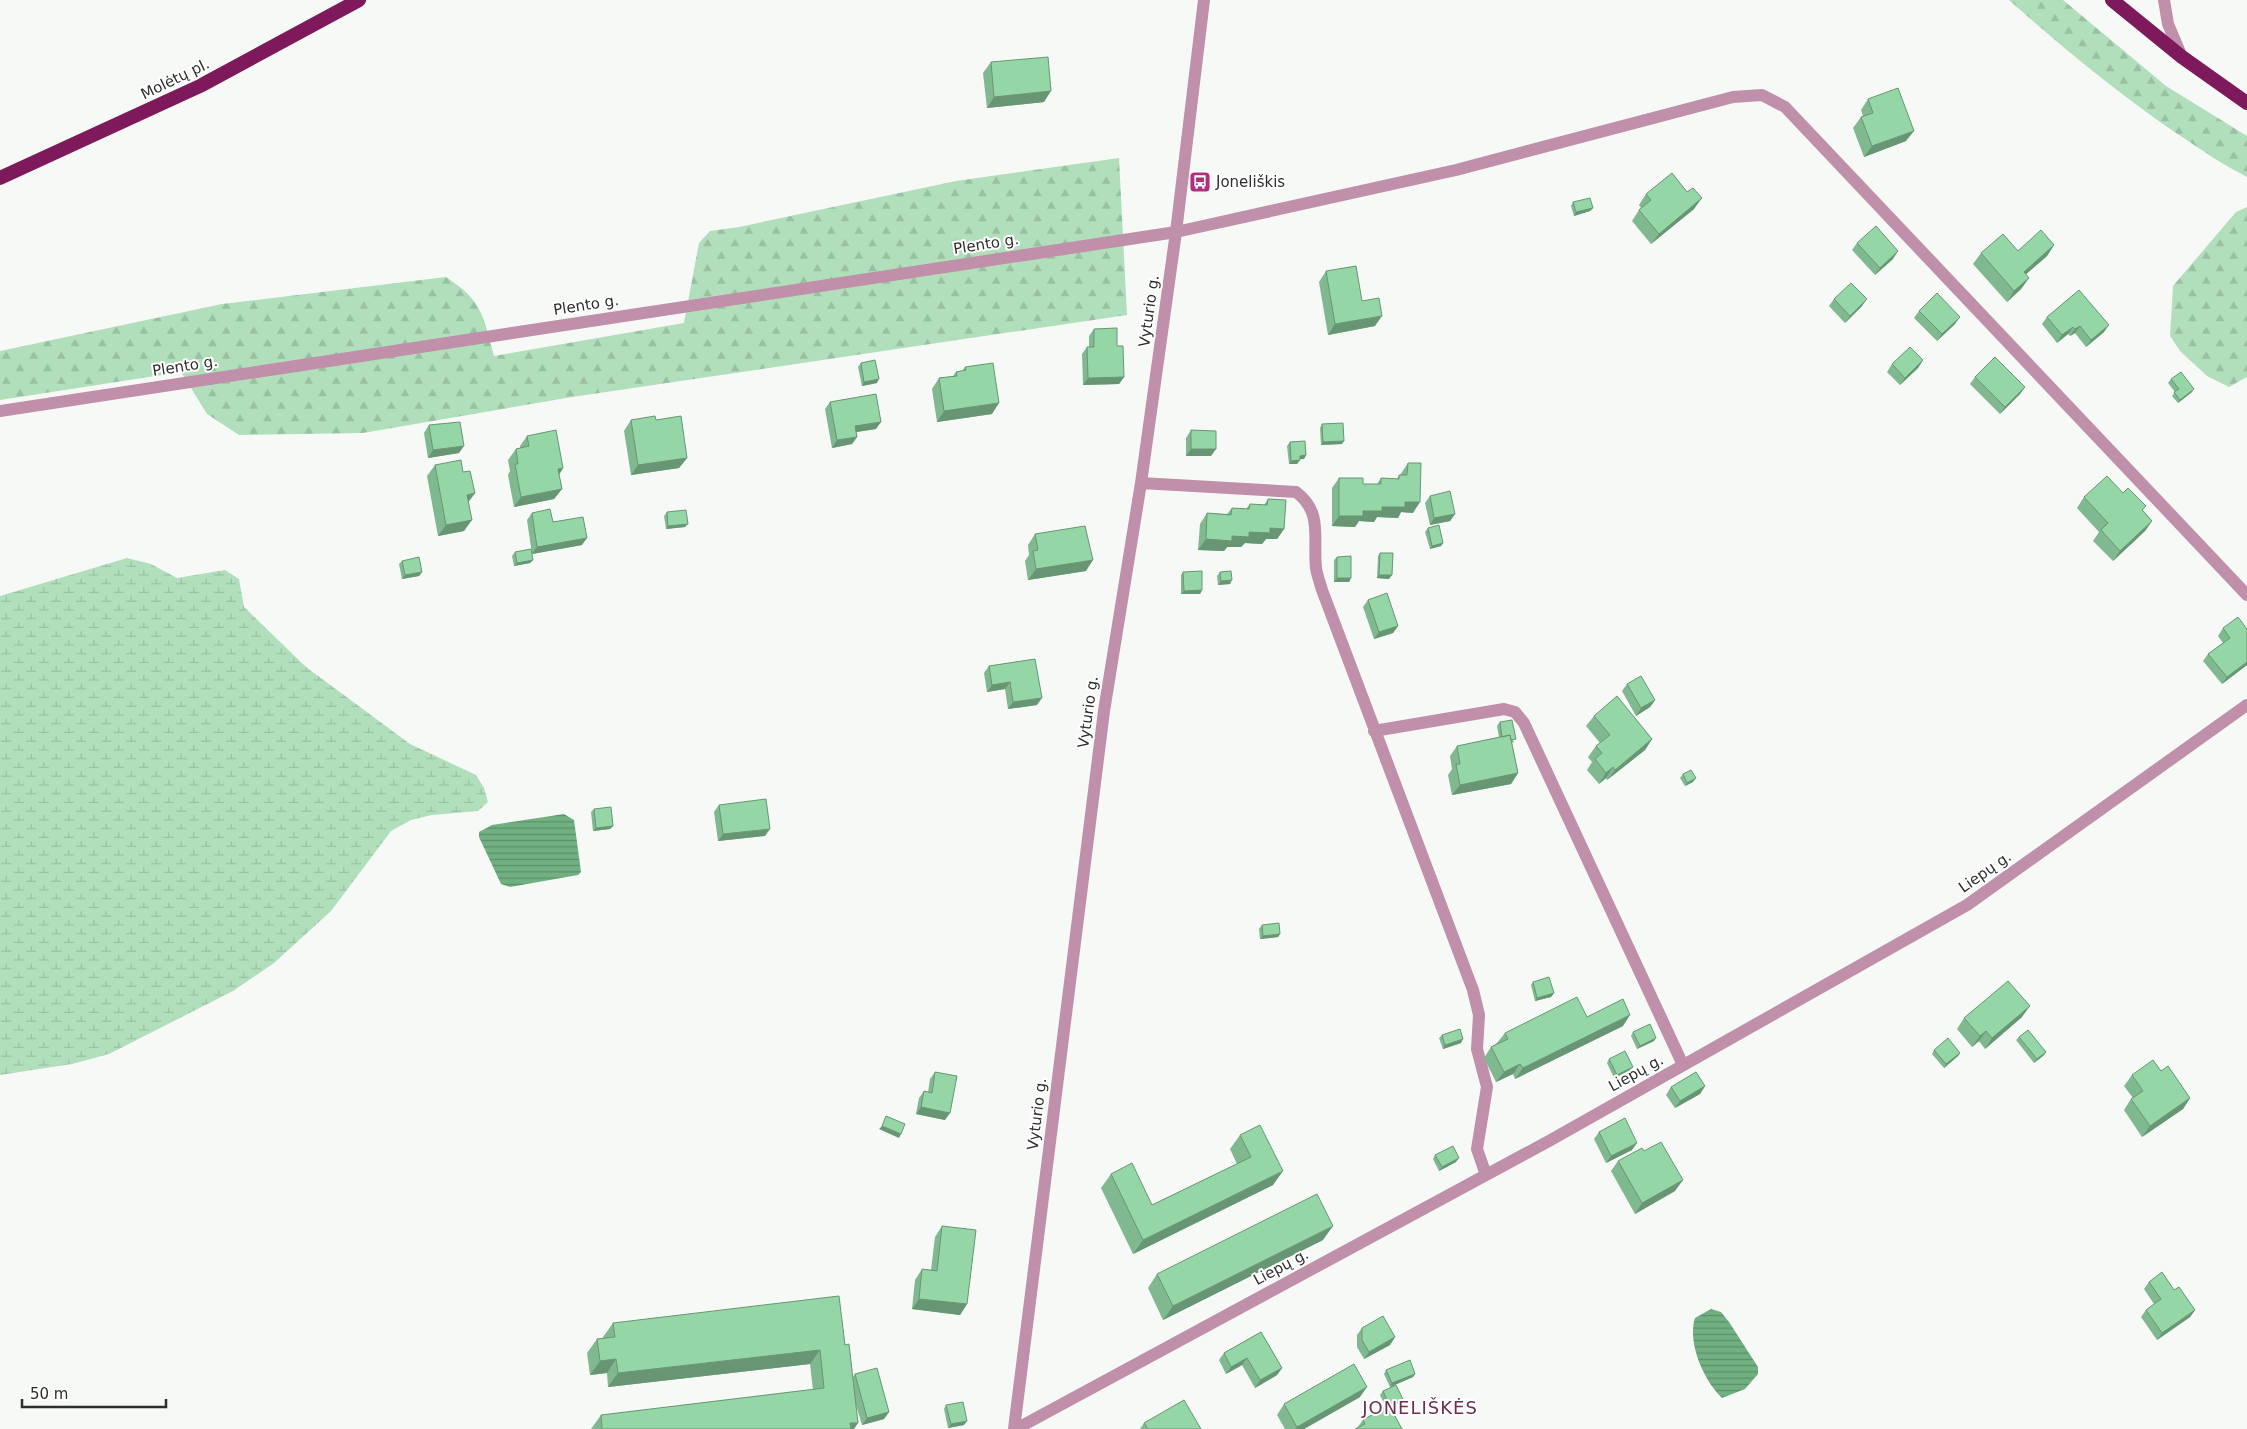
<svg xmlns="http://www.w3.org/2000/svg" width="2247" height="1429" font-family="'DejaVu Sans',sans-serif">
<defs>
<pattern id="forest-firs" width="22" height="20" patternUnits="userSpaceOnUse" patternTransform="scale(1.25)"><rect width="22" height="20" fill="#b1dfbc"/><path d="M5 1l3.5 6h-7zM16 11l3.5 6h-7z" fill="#99c0a2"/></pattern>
<pattern id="wetland-marsh" width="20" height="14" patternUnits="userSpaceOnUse" patternTransform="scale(1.25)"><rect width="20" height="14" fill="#b1dfbc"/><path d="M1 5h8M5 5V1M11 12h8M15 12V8" fill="none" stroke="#99c0a2"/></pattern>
<pattern id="water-rules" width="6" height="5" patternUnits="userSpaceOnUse" patternTransform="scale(1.25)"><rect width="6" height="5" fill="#70b081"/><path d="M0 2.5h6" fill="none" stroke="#5c906a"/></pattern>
</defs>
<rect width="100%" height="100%" fill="#f6f9f6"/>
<path fill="url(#forest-firs)" d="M2009,0H2063L2166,86L2247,136V177C2223,165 2202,150 2179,135C2119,94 2063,48 2009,0Z
M1119,158L1127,315L572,397L363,433L239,435L207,414L181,372L0,400V351L222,304L446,277C483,301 483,316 494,356L684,323L699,243L710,231L739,227L956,181Z
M2247,207V377L2229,387L2207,376L2180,351L2170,336L2173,286L2236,212Z"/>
<path fill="url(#wetland-marsh)" d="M127,558L151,564L177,578L225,570L239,579L244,607L306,667L410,744L476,775L484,788L488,802L478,811L432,815L411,820L391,831L331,911L274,963L233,991L109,1054L72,1064L0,1075V596Z"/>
<path fill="url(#water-rules)" d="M564,814L574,820L581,872L578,875L510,887L501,884L479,837V832L492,825Z
M1711,1309L1721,1312L1729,1322L1758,1367V1374L1745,1389L1722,1398C1704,1381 1687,1343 1695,1318Z"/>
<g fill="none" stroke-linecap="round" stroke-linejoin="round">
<path stroke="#c08fa9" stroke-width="12" d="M2164,0L2168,24L2182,57
M0,411L1176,232L1456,170L1733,97L1762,95L1785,107L2247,595
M1141,483L1296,492C1323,512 1313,538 1316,568C1317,575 1320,583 1322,590L1473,990L1479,1015L1477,1049L1487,1087L1477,1149L1486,1175
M1374,731L1504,709L1515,712L1524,723L1683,1065
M1014,1429L1104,711L1141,483L1176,232L1204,0
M1016,1429L1549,1141L1967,905L2247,705"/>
<path stroke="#7e1a5c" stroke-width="14" d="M2112,0L2182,57L2247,103
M0,178L200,86L359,0"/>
</g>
<path fill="#80b88f" d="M991,62L1044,102L987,108L983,73Z
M1868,99L1906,141L1864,157L1853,128L1861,117L1863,116L1861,110Z
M1646,194L1694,209L1651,244L1632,221L1639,210L1641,208L1639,205Z
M1573,202L1593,208L1590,211L1574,216L1571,206Z
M1857,243L1893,259L1875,275L1852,250Z
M2054,245L2047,256L2025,275L2029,278L2021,289L2007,302L1973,264L1981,253L2018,251Z
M1326,271L1362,301L1375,326L1328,335L1319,282Z
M1834,299L1862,306L1845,323L1829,306Z
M1919,311L1955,324L1937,341L1914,318Z
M2047,317L2104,332L2086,347L2075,333L2070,336L2068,334L2057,343L2042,324Z
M1094,329L1117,346L1124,377L1119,384L1083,385L1082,354L1087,347H1089V336Z
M1923,360L1918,368L1900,385L1887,372L1892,364Z
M861,363L877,383L862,386L858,367Z
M965,367L992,414L937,422L932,389L939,378L953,376L956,372L962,371Z
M1975,377L2025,387L2020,394L2000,414L1970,384Z
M2171,379L2192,392L2178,403L2172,396L2175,392L2168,383Z
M830,402L876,429L856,432L857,437L852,444L832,448L825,409Z
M631,420H656L687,458L679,468L631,475L624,431Z
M1322,424L1342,444L1321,445L1320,428Z
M429,425L459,453L428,458L424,433Z
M1191,430L1211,456H1186V438Z
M527,436L563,468L559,475L562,489L554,499L514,507L508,475L510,471L508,460L516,449L520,448V446Z
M1290,442L1306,455L1304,459H1300L1297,464H1289L1287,446Z
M1408,463L1413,513L1401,512L1398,518L1377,517L1374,522L1359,521L1355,527L1332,526V488L1339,478L1363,484H1377L1381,478L1397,479L1399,475H1400Z
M435,465L463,472L475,493L468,502L464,531L438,536L427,476Z
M2123,493L2143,510L2152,521L2145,531L2113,561L2093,541L2099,532L2077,508L2084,497Z
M1430,496L1455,514L1450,521L1430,525L1425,503Z
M1268,499L1284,529L1277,539H1266L1262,544L1245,543L1241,547H1227L1224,551L1198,550L1200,524L1207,513L1227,514L1232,508L1246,509L1250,504L1264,505Z
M667,512L685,527L666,529L664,516Z
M532,513L553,522L582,545L532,554L527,520Z
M1428,528L1443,543L1441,546L1430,549L1425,532Z
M1035,534L1086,571L1028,580L1025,561L1029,555L1028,545Z
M515,552L533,560L530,563L514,566L512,556Z
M1380,553L1389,579L1377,578L1378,556Z
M1337,557L1351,578L1349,582H1334V560Z
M402,561L422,572L419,576L402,579L399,564Z
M1183,572L1202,590L1200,594H1181V575Z
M1220,572L1230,584L1218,585L1217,576Z
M1368,600L1398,626L1393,633L1374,639L1363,607Z
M2223,628L2247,629V665L2222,684L2203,661L2208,654L2223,643L2218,636Z
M1035,659L1037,705L1008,709L1005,689L987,692L984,673L989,666Z
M1627,684L1655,700L1650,707L1636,716L1622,691Z
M1594,716L1652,739L1645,750L1607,780L1606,778L1599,784L1587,770L1592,762L1588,757L1596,746L1600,743L1586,726Z
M1500,722L1514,742L1512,743L1518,773L1511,784L1452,795L1448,775L1452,769L1450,756L1457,746L1499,737L1497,726Z
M1683,774L1693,782L1685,786L1680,778Z
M719,805L765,836L718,841L714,812Z
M594,809L613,826L610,829L593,831L591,812Z
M1262,925L1280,934L1278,937L1260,939L1259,929Z
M1533,982L1554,993L1551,997L1535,1001L1531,985Z
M1587,1017L1623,1026L1515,1079L1513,1074L1496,1082L1484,1058L1491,1047L1497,1043L1505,1033Z
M2022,1017L1985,1049L1979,1041L1972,1047L1957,1029L1964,1018Z
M1633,1032L1654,1041L1637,1049L1631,1036Z
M1442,1035L1461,1043L1443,1049L1439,1038Z
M2019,1037L2046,1052L2043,1056L2034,1063L2016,1040Z
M1934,1050L1960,1053L1958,1056L1944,1068L1932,1054Z
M1609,1059L1630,1070L1614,1078L1607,1063Z
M2161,1071L2190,1098L2183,1109L2142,1137L2124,1110L2131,1099L2133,1098L2124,1086L2132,1075Z
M935,1072L945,1120L916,1114L919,1098L924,1091L928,1092L930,1079Z
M1705,1086L1700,1094L1675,1108L1666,1095L1671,1087Z
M1599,1132L1632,1150L1606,1163L1594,1139Z
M1240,1135L1273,1185L1133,1254L1101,1188L1111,1174L1152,1205L1237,1164L1230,1149Z
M1644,1151L1675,1191L1635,1214L1611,1171L1618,1161Z
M1435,1155L1456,1162L1439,1171L1433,1159Z
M942,1226L967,1304L960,1315L912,1309L915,1280L922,1269L931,1270L935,1237Z
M1323,1240L1163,1320L1148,1288L1157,1274Z
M2149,1282L2174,1290L2195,1310L2190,1317L2157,1340L2141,1317L2146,1310L2154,1304L2144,1289Z
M613,1323L845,1345L853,1377L855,1374L889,1412L884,1419L862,1425L856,1405L854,1429H591L601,1415L813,1390L810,1364L608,1387L607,1373L590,1375L587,1353L597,1339L603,1338V1337Z
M1362,1328L1395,1337L1390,1345L1364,1359L1357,1347V1335Z
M1261,1332L1282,1368L1277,1375L1255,1388L1242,1365L1226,1374L1219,1360L1224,1353Z
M1386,1370L1415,1374L1413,1377L1390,1387L1384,1374Z
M1383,1391L1403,1399L1400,1402L1390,1407L1402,1429L1357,1428L1363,1420L1386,1407L1380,1395Z
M1360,1397L1304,1429H1285L1277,1415L1284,1404Z
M946,1405L964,1425L948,1428L944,1409Z
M1144,1423L1201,1429H1140Z"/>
<path fill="#689674" d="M1051,91L1044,102L987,108L994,97Z
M1914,131L1906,141L1864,157L1872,146Z
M1702,198L1694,209L1651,244L1659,234Z
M1593,208L1590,211L1574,216L1576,212Z
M2054,245L2047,256L2016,283L2024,272Z
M1898,251L1893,259L1875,275L1880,268Z
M2029,278L2021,289L2007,302L2014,291Z
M1867,299L1862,306L1845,323L1850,316Z
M1382,316L1375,326L1328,335L1335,324Z
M1960,317L1955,324L1937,341L1942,334Z
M2109,325L2104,332L2086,347L2091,340Z
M2080,326L2075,333L2070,336L2075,329Z
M2073,327L2068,334L2057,343L2062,335Z
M1923,360L1918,368L1900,385L1905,378Z
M1124,377L1119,384L1083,385L1088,378Z
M879,379L877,383L862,386L864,382Z
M2025,387L2020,394L2000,414L2005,407Z
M2194,389L2192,392L2178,403L2180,400Z
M999,403L992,414L937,422L944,411Z
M881,422L876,429L850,433L855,426Z
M857,437L852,444L832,448L837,440Z
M1344,441L1342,444L1321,445L1323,442Z
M464,446L459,453L428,458L433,450Z
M1191,449H1216L1211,456H1186Z
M1306,455L1304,459H1297L1300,456Z
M687,458L679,468L631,475L638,465Z
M1300,460L1297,464H1289L1291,461Z
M563,468L556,479L558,469Z
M562,489L554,499L514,507L521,497Z
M475,493L467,504V495Z
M1405,502H1420L1413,513L1401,512L1398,518L1377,517L1374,522L1359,521L1355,527L1332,526L1339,516Z
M1455,514L1450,521L1430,525L1434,518Z
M472,520L464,531L438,536L446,525Z
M2152,521L2145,531L2113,561L2120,551Z
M688,524L685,527L666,529L668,526Z
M1270,528L1284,529L1277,539H1266L1262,544L1245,543L1241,547H1227L1224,551L1198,550L1206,539L1232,536Z
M587,538L582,545L532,554L537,547Z
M1443,543L1441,546L1430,549L1432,546Z
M533,560L530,563L514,566L517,563Z
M1093,560L1086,571L1028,580L1036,569Z
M422,572L419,576L402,579L405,575Z
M1379,575H1392L1389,579L1377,578Z
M1337,578H1351L1349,582H1334Z
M1232,580L1230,584L1218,585L1221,581Z
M1202,590L1200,594H1181L1184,591Z
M1398,626L1393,633L1374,639L1379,632Z
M2247,662V665L2222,684L2227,677Z
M1010,682L1005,689L987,692L992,685Z
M1042,698L1037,705L1008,709L1013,702Z
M1655,700L1650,707L1636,716L1641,708Z
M1652,739L1645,750L1607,780L1615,770Z
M1613,767L1606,778L1599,784L1606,773Z
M1518,773L1511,784L1452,795L1460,785Z
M1696,778L1693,782L1685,786L1687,783Z
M613,826L610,829L593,831L596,828Z
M770,829L765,836L718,841L723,834Z
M1280,934L1278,937L1260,939L1263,936Z
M1554,993L1551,997L1535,1001L1537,998Z
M2030,1006L2022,1017L1985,1049L1992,1038Z
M1630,1015L1623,1026L1515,1079L1523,1068Z
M1986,1031L1979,1041L1972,1047L1980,1036Z
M1656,1038L1654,1041L1637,1049L1640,1046Z
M1463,1039L1461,1043L1443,1049L1445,1045Z
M2046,1052L2043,1056L2034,1063L2037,1059Z
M1960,1053L1958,1056L1944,1068L1946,1064Z
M1520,1064L1513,1074L1496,1082L1504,1072Z
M1633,1067L1630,1070L1614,1078L1617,1075Z
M1705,1086L1700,1094L1675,1108L1680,1101Z
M2190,1098L2183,1109L2142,1137L2150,1126Z
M921,1107L950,1113L945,1120L916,1114Z
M882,1126L901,1134L899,1138L879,1129Z
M1637,1143L1632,1150L1606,1163L1611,1156Z
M1459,1158L1456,1162L1439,1171L1442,1167Z
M1283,1171L1273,1185L1133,1254L1143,1240Z
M1683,1180L1675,1191L1635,1214L1642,1203Z
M1333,1226L1323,1240L1163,1320L1173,1306Z
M919,1299L967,1304L960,1315L912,1309Z
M2195,1310L2190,1317L2157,1340L2162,1333Z
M1395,1337L1390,1345L1364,1359L1369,1352Z
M820,1350L810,1364L608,1387L618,1373Z
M1247,1358L1242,1365L1226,1374L1231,1367Z
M616,1359L607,1373L590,1375L600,1361Z
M1282,1368L1277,1375L1255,1388L1260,1380Z
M1415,1374L1413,1377L1390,1387L1392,1383Z
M1367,1387L1360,1397L1304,1429H1295L1297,1427Z
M1403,1399L1400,1402L1387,1409L1389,1405Z
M889,1412L884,1419L862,1425L867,1418Z
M967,1421L964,1425L948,1428L951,1424Z
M850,1423H858L854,1429H846Z"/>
<path fill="#95d6a6" stroke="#689674" d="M1048,57L1051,91L994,97L991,62Z
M1898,88L1914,131L1872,146L1861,117L1873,113L1868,99Z
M1672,173L1687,192L1693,188L1702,198L1659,234L1639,210L1651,200L1646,194Z
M1590,198L1593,208L1576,212L1573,202Z
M1876,226L1898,251L1880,268L1857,243Z
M2041,230L2054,245L2024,272L2029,278L2014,291L1981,253L2003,234L2018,251Z
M1356,266L1362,301L1379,298L1382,316L1335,324L1326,271Z
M1851,283L1867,299L1850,316L1834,299Z
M2079,290L2109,325L2091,340L2080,326L2075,329L2073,327L2062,335L2047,317Z
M1937,293L1960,317L1942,334L1919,311Z
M1117,328V346H1123L1124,377L1088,378L1087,347H1094V329Z
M1910,347L1923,360L1905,378L1892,364Z
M1995,357L2025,387L2005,407L1975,377Z
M875,360L879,379L864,382L861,363Z
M993,363L999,403L944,411L939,378L957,376L956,372L966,370L965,367Z
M2181,372L2194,389L2180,400L2174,392L2179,389L2171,379Z
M876,394L881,422L855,426L857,437L837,440L830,402Z
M655,416L656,420L681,416L687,458L638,465L631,420Z
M460,422L464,446L433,450L429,425Z
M1343,423L1344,441L1323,442L1322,424Z
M556,430L563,468L558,469L562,489L521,497L515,464H518L516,449L529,446L527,436Z
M1191,430L1216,431V449H1191Z
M1305,441L1306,455L1300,456V460L1291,461L1290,442Z
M461,460L463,472L470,471L475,493L467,495L472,520L446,525L435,465Z
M1408,463H1421L1420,502H1405V507H1382V511H1363V516H1339V478H1363V484H1381V478L1399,479V475H1407Z
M2107,476L2123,493L2128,488L2146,506L2142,510L2152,521L2120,551L2101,530L2108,523L2084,497Z
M1450,491L1455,514L1434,518L1430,496Z
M1268,499L1286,500L1284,529L1270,528V533L1249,532V537L1232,536V541L1206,539L1207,513L1231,515L1232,508L1249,509L1250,504L1267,505Z
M550,509L553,522L583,517L587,538L537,547L532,513Z
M686,510L688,524L668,526L667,512Z
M1439,525L1443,543L1432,546L1428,528Z
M1085,526L1093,560L1036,569L1033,551L1038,550L1035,534Z
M531,549L533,560L517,563L515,552Z
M1380,553H1393L1392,575H1379Z
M1351,556V578H1337V557Z
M419,557L422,572L405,575L402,561Z
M1202,571V590L1184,591L1183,572Z
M1231,571L1232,580L1221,581L1220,572Z
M1387,593L1398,626L1379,632L1368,600Z
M2238,617L2247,629V662L2227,677L2208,654L2230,638L2223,628Z
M1035,659L1042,698L1013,702L1010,682L992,685L989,666Z
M1641,676L1655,700L1641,708L1627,684Z
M1617,696L1652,739L1615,770L1613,767L1606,773L1595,759L1602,753L1596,746L1610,735L1594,716Z
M1512,720L1516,739L1511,740L1510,735L1502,737L1500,722Z
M1510,735L1518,773L1460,785L1456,764H1460L1457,746Z
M1691,770L1696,778L1687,783L1683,774Z
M766,799L770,829L723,834L719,805Z
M611,807L613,826L596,828L594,809Z
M1279,923L1280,934L1263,936L1262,925Z
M1549,977L1554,993L1537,998L1533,982Z
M2008,981L2030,1006L1992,1038L1986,1031L1980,1036L1964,1018Z
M1577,997L1587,1017L1623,999L1630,1015L1523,1068L1520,1064L1504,1072L1491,1047L1508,1039L1505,1033Z
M1650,1024L1656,1038L1640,1046L1633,1032Z
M1460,1029L1463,1039L1445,1045L1442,1035Z
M2028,1030L2046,1052L2037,1059L2019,1037Z
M1948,1038L1960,1053L1946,1064L1934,1050Z
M1625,1051L1633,1067L1617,1075L1609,1059Z
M2153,1060L2161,1071L2168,1066L2190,1098L2150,1126L2131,1099L2143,1091L2132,1075Z
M935,1072L957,1076L950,1113L921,1107L924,1091L932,1093Z
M1696,1072L1705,1086L1680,1101L1671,1087Z
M886,1116L905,1124L901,1134L882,1126Z
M1625,1118L1637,1143L1611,1156L1599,1132Z
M1260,1125L1283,1171L1143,1240L1111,1174L1132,1163L1152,1205L1251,1157L1240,1135Z
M1661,1142L1683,1180L1642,1203L1618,1161L1642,1148L1644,1151Z
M1453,1146L1459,1158L1442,1167L1435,1155Z
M1317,1194L1333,1226L1173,1306L1157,1274Z
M942,1226L976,1230L967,1304L919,1299L922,1269L937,1271Z
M2162,1272L2174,1290L2179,1287L2195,1310L2162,1333L2146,1310L2161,1299L2149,1282Z
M839,1296L845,1345L849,1344L858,1423H850L851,1429H602L601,1415L824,1388L820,1350L618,1373L616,1359L600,1361L597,1339L615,1337L613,1323Z
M1383,1316L1395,1337L1369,1352L1362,1340V1328Z
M1261,1332L1282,1368L1260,1380L1247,1358L1231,1367L1224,1353Z
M1410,1360L1415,1374L1392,1383L1386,1370Z
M1354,1364L1367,1387L1297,1427L1284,1404Z
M877,1368L889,1412L867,1418L855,1374Z
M1396,1385L1403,1399L1389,1405L1383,1391Z
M1184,1400L1201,1429H1148L1144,1423Z
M963,1402L967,1421L951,1424L946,1405Z
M1389,1405L1402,1429H1355L1365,1424L1363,1420Z"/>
<defs>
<g id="bus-square" transform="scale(1.125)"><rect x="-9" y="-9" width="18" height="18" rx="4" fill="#ad2f7e" stroke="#fff"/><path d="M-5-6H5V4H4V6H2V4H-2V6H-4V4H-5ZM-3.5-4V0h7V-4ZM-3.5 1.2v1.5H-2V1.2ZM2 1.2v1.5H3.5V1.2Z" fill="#fff"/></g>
</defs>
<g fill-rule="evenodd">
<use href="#bus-square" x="1200" y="182"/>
</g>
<g text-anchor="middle" stroke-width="4" stroke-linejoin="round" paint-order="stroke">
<g font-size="15" fill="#2d2e2d" stroke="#fff">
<text transform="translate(175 79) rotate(-26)" y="5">Molėtų pl.</text>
<text transform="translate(986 244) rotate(-9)" y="5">Plento g.</text>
<text transform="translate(586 305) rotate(-9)" y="5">Plento g.</text>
<text transform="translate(1149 311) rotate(-82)" y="5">Vyturio g.</text>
<text transform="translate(185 366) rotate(-9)" y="5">Plento g.</text>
<text transform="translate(1088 712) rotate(-82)" y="5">Vyturio g.</text>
<text transform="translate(1985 872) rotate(-35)" y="5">Liepų g.</text>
<text transform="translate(1636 1073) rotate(-29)" y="5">Liepų g.</text>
<text transform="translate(1037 1114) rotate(-83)" y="5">Vyturio g.</text>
<text transform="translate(1281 1267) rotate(-28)" y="5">Liepų g.</text>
</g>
<g font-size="15" fill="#2d2e2d" stroke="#fff" text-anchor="start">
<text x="1216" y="187">Joneliškis</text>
</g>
<g font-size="18" letter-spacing="1" fill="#6c2e53" stroke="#fff">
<text x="1420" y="1414">JONELIŠKĖS</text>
</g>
</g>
<path d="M22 1399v8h144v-8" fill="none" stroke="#2d2e2d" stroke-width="2.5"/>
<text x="30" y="1399" font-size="15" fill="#2d2e2d" stroke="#ffffff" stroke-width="4" paint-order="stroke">50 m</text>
</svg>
